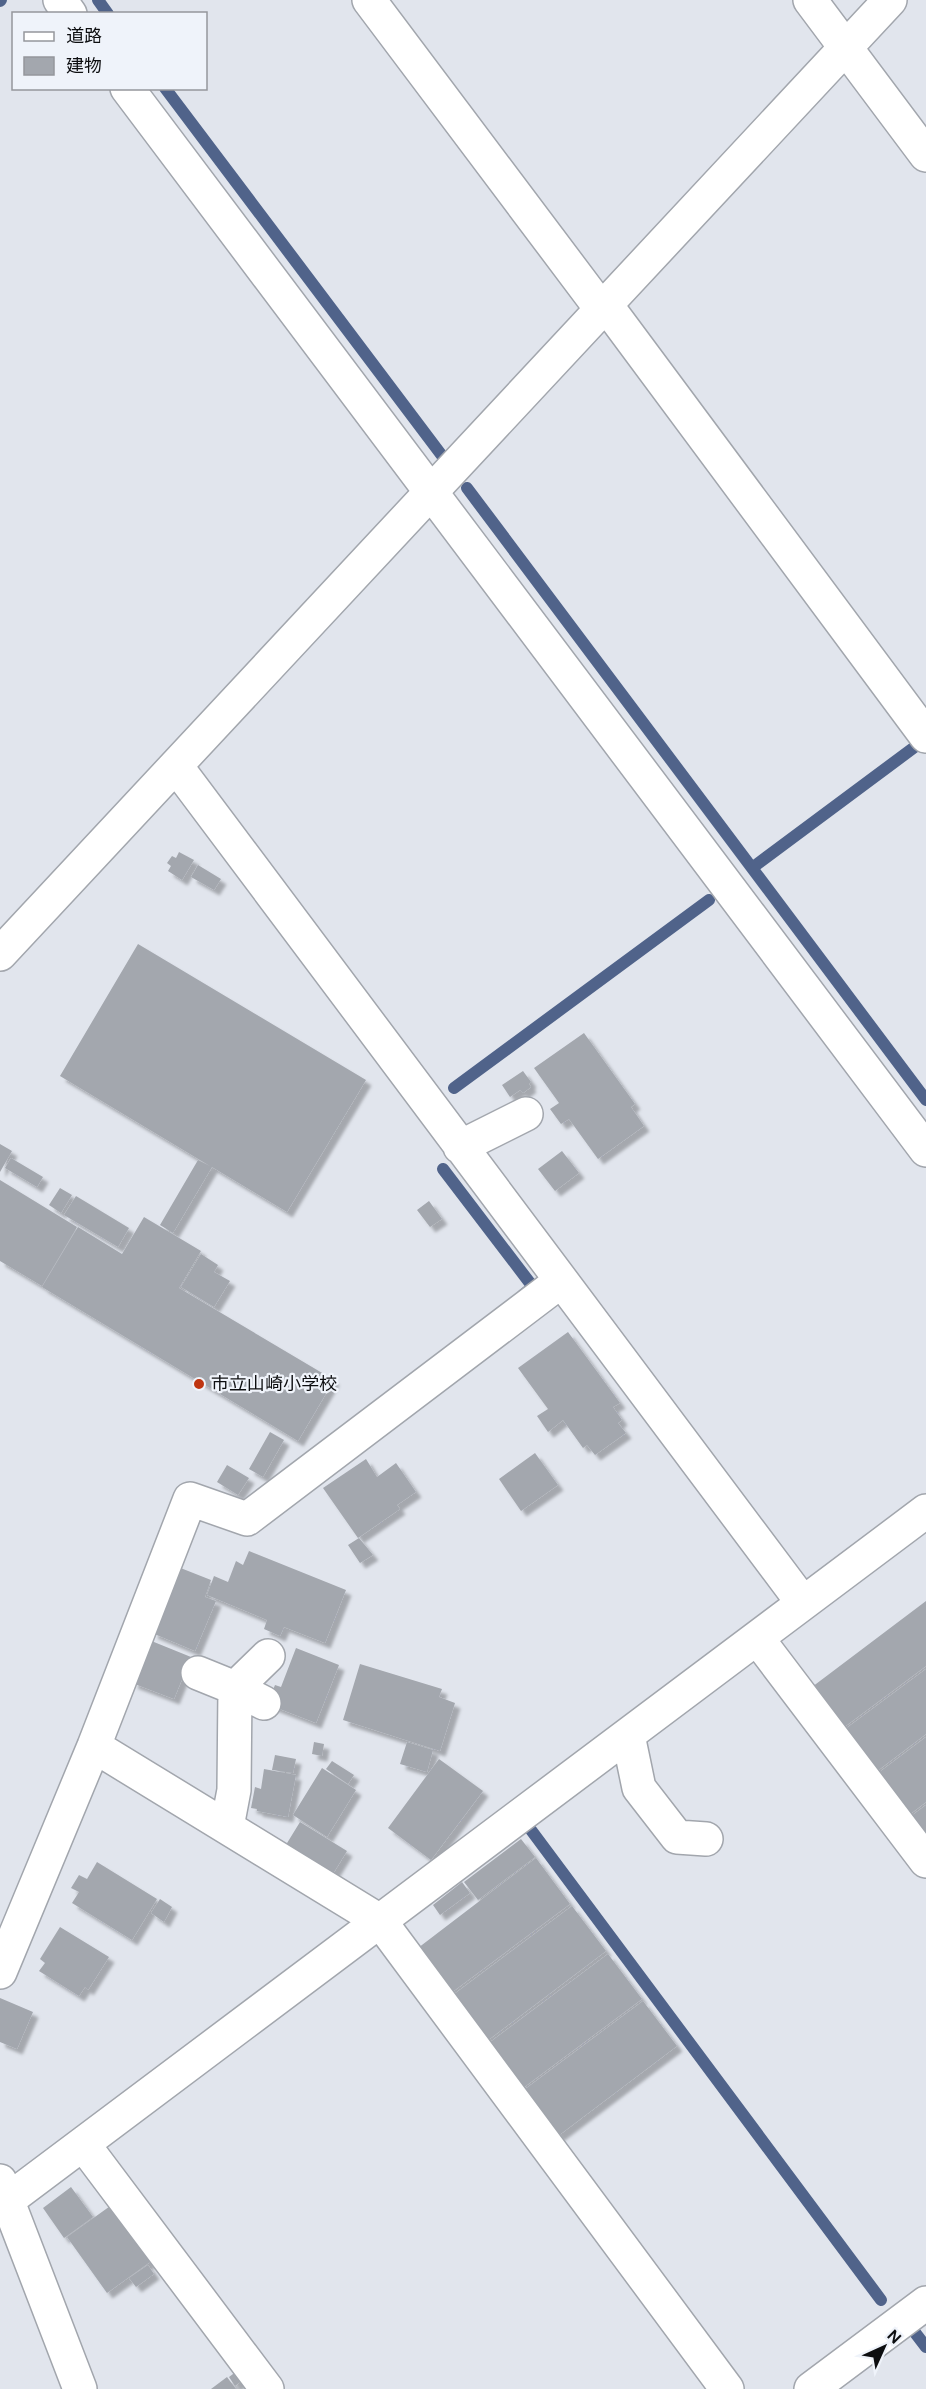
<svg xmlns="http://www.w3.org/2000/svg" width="926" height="2389" font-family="'DM Sans','Noto Sans JP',sans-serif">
<defs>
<filter id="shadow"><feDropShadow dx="5.5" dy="5.5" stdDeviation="1.5" flood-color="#0004"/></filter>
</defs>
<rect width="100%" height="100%" fill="#e1e5ed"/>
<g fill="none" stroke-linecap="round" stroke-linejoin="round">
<path stroke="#50638a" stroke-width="12" d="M98,0L108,14
M0,1L1,0
M165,88L443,457
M467,488L926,1100
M752,868L920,743
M454,1088L709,900
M443,1169L533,1287L523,1295
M531,1830L881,2300
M913,2330L926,2347"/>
</g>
<path fill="#a3a7ae" filter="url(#shadow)" d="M179,852L194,860L182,880L168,871L171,866L167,863L172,856L176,858Z
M198,865L221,879L214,890L191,877Z
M138,944L366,1080L287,1212L212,1167L173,1233L160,1225L198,1160L210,1166L60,1076Z
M584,1033L635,1104L631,1107L644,1126L598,1159L569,1119L561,1124L550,1109L559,1103L534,1068Z
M523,1071L531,1082L529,1084L531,1087L523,1093L520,1090L510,1097L502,1085Z
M0,1144L12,1151L0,1172Z
M562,1151L579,1173L555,1191L538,1169Z
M11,1158L43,1177L37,1187L5,1168Z
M0,1180L77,1227L42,1286L0,1261Z
M60,1188L72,1195L61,1213L49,1205Z
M76,1196L129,1228L118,1247L64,1215Z
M429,1201L442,1219L430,1227L417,1210Z
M144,1217L201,1251L179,1288L334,1380L298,1441L42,1287L78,1227L122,1254Z
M201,1254L218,1265L214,1272L230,1281L214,1307L181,1287Z
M568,1332L620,1403L613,1407L622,1420L618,1423L626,1433L595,1455L587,1445L583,1448L563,1420L548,1432L537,1416L548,1409L518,1368Z
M270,1432L284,1440L263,1477L249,1469Z
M535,1453L558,1485L521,1511L499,1479Z
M366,1459L377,1477L396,1463L416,1492L397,1505L400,1509L358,1538L323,1488Z
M227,1465L249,1478L238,1495L217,1482Z
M359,1538L373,1555L360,1563L348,1545Z
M249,1551L346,1590L325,1643L284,1627L280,1636L264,1629L267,1620L207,1595L214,1576L228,1582L236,1561L243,1565Z
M178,1567L211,1580L205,1597L216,1601L195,1651L152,1633Z
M926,1601V1666L843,1728L812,1687Z
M149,1640L191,1657L174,1699L132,1683Z
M296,1648L339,1665L316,1723L267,1704L275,1685L281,1687Z
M360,1664L442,1689L439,1697L455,1703L440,1751L343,1720Z
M926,1669V1734L876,1772L844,1730Z
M926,1737V1802L909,1815L877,1774Z
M314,1742L324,1744L322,1756L312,1754Z
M407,1742L433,1750L427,1772L400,1764Z
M275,1755L296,1759L293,1773L272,1770Z
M439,1759L483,1791L431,1860L388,1828Z
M332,1761L354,1775L348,1784L326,1769Z
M322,1768L356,1790L327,1837L293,1815Z
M264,1769L296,1775L288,1817L257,1811V1809L251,1808L255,1787L261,1789Z
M926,1805V1838L910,1817Z
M300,1822L347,1851L331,1877L284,1848Z
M521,1839L535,1857L478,1900L464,1882Z
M536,1858L570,1904L451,1993L418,1948Z
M97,1862L157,1899L132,1940L72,1903L79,1892L71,1888L79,1875L87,1879Z
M462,1882L470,1893L440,1915L433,1905Z
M160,1899L172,1907L164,1922L151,1913Z
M572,1906L606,1951L487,2041L453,1995Z
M60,1927L109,1957L88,1990L85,1987L79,1996L39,1971L45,1963L40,1959Z
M608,1954L642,1999L523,2088L489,2043Z
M0,1998L33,2012L17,2049L0,2042Z
M643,2001L677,2046L558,2136L524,2090Z
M71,2187L93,2217L64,2238L43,2208Z
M113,2204L140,2241L137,2244L150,2262L107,2293L67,2237Z
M148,2265L154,2274L136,2287L129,2278Z
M237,2371L244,2379L235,2386L229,2377Z
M227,2377L236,2389H211Z"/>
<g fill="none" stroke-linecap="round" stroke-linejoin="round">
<g stroke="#a2a6ad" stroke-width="36">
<path id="minor" d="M60,0L70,14
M369,0L602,310
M810,0L926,155
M127,88L926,1150
M606,305L926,736
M176,766L803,1603
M0,954L890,0
M460,1147L526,1114
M757,1638L926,1861
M198,1673L235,1688L264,1703
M628,1735L639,1788L677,1837L706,1839
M94,1746L380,1921L727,2389
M227,1827L234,1790L235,1688L268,1656
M0,1972L94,1746L190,1499L247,1519L561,1281
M83,2144L267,2389
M0,2181L80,2389
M0,2206L926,1511
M811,2389L926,2303"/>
</g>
<use href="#minor" stroke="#fff" stroke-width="33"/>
</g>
<circle fill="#bf3511" stroke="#eff3fa" stroke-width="2" cx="199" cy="1384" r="6"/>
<g text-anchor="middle" stroke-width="4.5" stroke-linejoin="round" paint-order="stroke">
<g font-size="18" fill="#0d0e10" stroke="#eff3fa" text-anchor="start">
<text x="211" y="1390">市立山崎小学校</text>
</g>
</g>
<rect x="12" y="12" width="195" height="78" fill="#eff3fa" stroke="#95979c" stroke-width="1.5"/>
<rect x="24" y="32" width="30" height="9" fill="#ffffff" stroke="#95979c" stroke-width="1.5"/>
<text x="66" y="42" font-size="18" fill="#0d0e10">道路</text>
<rect x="24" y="57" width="30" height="18" fill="#a3a7ae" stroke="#95979c" stroke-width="1.5"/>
<text x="66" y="72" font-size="18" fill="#0d0e10">建物</text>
<g transform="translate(884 2347) rotate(45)" stroke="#eff3fa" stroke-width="4.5" paint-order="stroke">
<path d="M0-4.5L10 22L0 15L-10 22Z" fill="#0d0e10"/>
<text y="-9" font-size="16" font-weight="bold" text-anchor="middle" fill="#0d0e10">N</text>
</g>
</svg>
